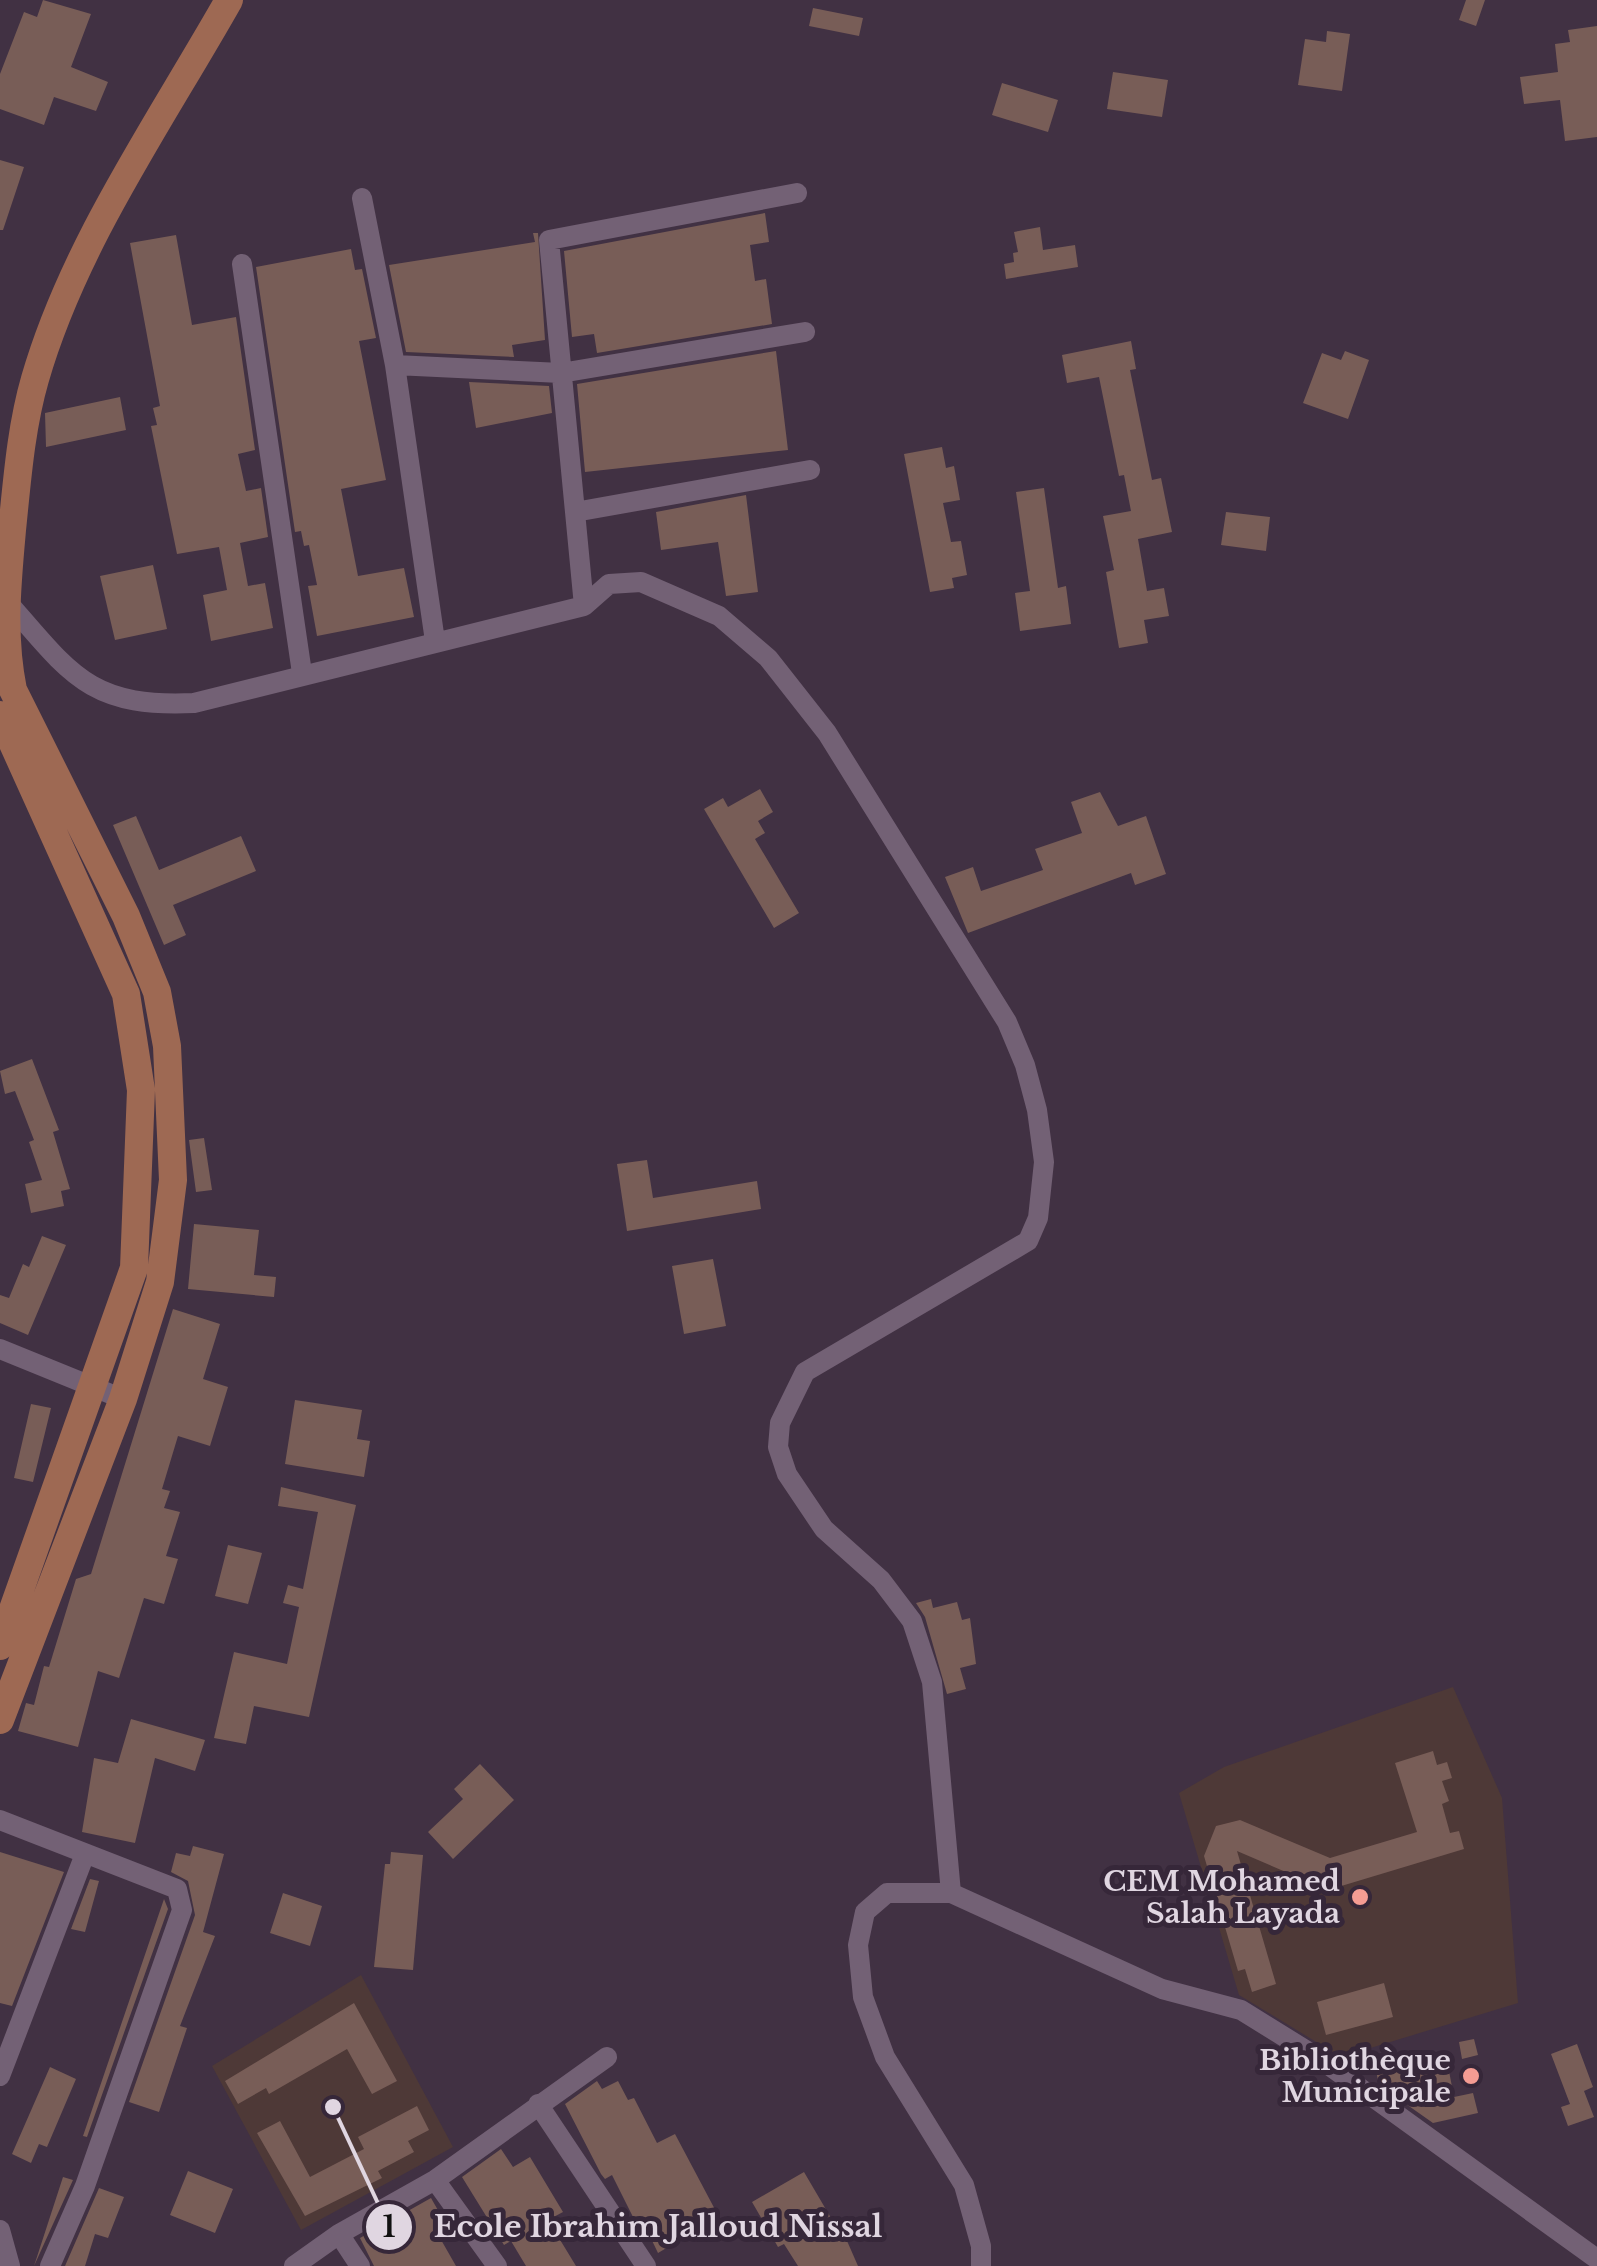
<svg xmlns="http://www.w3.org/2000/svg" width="1597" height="2266" font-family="'Libre Baskerville',serif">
<rect width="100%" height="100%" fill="#413143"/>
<path fill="#4e3937" d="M1453,1687L1502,1798L1518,2003L1341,2057L1239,1995L1179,1793L1224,1767Z
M361,1975L453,2147L301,2230L212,2066Z"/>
<path fill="#785d57" d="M43,0L91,14L71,67L108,82L96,111L54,97L44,125L0,109V74L24,12L37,17Z
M1466,0H1485L1476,26L1459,20Z
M813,8L863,18L859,36L809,26Z
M1597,26V137L1565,141L1560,100L1524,104L1520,77L1558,72L1555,44L1570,42L1568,30Z
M1327,31L1350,34L1342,91L1298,85L1305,39L1326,42Z
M1113,72L1168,80L1162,117L1107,109Z
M1002,83L1058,100L1048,132L992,115Z
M0,160L24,167L3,230H0Z
M765,213L769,242L750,245L755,281L766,279L772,324L597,353L594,334L572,337L564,251Z
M1040,227L1043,250L1075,245L1078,267L1006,279L1004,264L1014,262L1013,253L1018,252L1014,232Z
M533,233H538L545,340L512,345L514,357L406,352L389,265L535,242Z
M176,235L192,325L236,317L255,450L238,454L246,491L261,488L268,537L240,543L248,586L265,583L273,628L211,641L203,595L227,590L219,547L177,554L151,426L157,425L153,408L160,406L130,243Z
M351,249L355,270L362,269L376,338L359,341L386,480L341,489L358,576L404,568L414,617L317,636L308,586L317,585L309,545L304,546L301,531L295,532L256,267Z
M1131,341L1136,369L1130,370L1152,480L1161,478L1172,532L1138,539L1147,591L1164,588L1169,616L1144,620L1148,643L1119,648L1106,572L1114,570L1103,516L1131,511L1124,475L1119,476L1099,377L1067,383L1062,355Z
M776,351L788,450L585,472L577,384Z
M1345,351L1369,360L1348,419L1303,403L1322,353L1341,360Z
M469,382L549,386L552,413L476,428Z
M120,397L126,430L46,447L45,413Z
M942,447L946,468L954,466L960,500L943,503L951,542L961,541L967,575L952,578L954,588L930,592L904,454Z
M1044,488L1058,588L1066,586L1071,624L1020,631L1015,593L1030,591L1016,492Z
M746,495L758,592L726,596L718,542L661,550L656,512Z
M1226,512L1270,517L1266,551L1221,545Z
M153,565L167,629L115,640L100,576Z
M760,789L773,812L758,821L765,833L755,839L799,913L774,928L704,809L723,798L728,807Z
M1100,792L1118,826L1146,816L1166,874L1135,885L1131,873L968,933L945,877L973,867L981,891L1043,870L1035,849L1082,833L1071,802Z
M136,816L159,870L241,836L256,871L173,905L186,935L164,945L113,825Z
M32,1059L59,1130L53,1132L70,1189L61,1191L64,1206L31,1213L25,1184L42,1180L29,1142L34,1140L15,1091L5,1094L0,1071Z
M204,1138L212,1190L196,1192L189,1140Z
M647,1160L653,1198L757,1181L761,1209L627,1231L617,1164Z
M194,1224L259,1230L254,1275L276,1277L274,1297L188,1289Z
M42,1236L66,1245L28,1335L0,1323V1295L9,1298L23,1264L29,1267Z
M713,1259L726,1326L684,1334L672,1266Z
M173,1309L220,1324L203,1379L228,1387L210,1446L178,1436L162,1489L170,1491L164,1508L180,1512L166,1556L178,1559L164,1604L144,1598L119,1678L98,1671L78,1747L18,1731L26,1703L34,1705L44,1666L49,1667L76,1579L91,1574Z
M295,1400L362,1410L357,1439L370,1441L364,1477L285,1464Z
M31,1404L51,1408L33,1482L14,1478Z
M281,1487L356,1505L309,1717L254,1706L246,1744L214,1738L234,1652L287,1664L299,1607L283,1603L288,1585L303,1589L318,1512L278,1506Z
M228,1545L262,1553L248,1604L215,1596Z
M931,1599L933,1608L957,1602L962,1620L970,1618L976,1664L960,1668L966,1689L947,1694L925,1617L916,1603Z
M131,1719L205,1740L195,1771L155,1758L135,1843L82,1832L94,1758L118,1763Z
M1433,1751L1437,1765L1447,1762L1452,1778L1442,1781L1449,1801L1442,1804L1450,1833L1459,1831L1464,1849L1328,1890L1237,1851L1276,1984L1252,1992L1245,1969L1238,1971L1204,1856L1216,1826L1240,1820L1330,1858L1417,1832L1395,1763Z
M480,1764L514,1800L453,1859L428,1832L463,1799L454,1789Z
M193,1846L224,1854L203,1932L215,1936L180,2026L187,2028L159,2112L129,2102L195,1915L188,1881L171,1872L176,1853L190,1856Z
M0,1852L64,1872L12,2006L0,2003Z
M391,1852L423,1855L413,1970L374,1967L385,1864H390Z
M90,1879L99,1881L85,1932L71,1929Z
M283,1893L322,1906L310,1946L270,1933Z
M164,1899L168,1909L87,2137L83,2136Z
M1384,1983L1393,2017L1326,2035L1317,2002Z
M354,2003L397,2081L372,2094L347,2049L269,2094L266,2088L238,2104L225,2081Z
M1474,2039L1478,2055L1462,2059L1459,2042Z
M1577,2044L1593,2087L1584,2091L1594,2117L1568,2126L1561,2107L1570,2104L1551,2054Z
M1428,2054L1431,2070L1448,2066L1454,2097L1473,2093L1478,2113L1433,2123L1379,2085L1375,2066Z
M50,2067L76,2079L47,2147L39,2144L31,2163L12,2154Z
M597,2081L602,2089L618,2081L628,2100L634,2098L657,2143L675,2134L719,2217L658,2253L644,2224L638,2227L612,2175L605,2179L601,2174L565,2104Z
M417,2106L429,2130L408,2141L414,2152L378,2171L382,2178L305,2216L257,2133L280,2121L310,2177L364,2149L358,2137Z
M501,2149L513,2167L530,2157L563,2212L548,2220L576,2266H526L511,2241L504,2245L462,2177Z
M188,2171L233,2189L215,2233L170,2215Z
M804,2172L841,2235L844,2234L858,2266H798L784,2244L778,2247L752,2202Z
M63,2177L73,2180L34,2266Z
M99,2188L124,2197L108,2238L95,2234L85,2266H65Z
M431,2198L451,2233L440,2238L456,2266H374L360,2238Z"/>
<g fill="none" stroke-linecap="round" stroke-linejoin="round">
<path stroke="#736175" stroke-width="20" d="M362,198L395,365L435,641
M242,264L302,673
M395,365L561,373L805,332
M575,512L810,470
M5,599C70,673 88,708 194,703L584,606L549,240L797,193
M584,606L609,584L641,582L719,616L768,658L827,733L1007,1022L1025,1065L1037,1110L1044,1162L1038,1218L1028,1241L805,1372L780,1423L778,1447L787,1474L824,1529L881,1580L912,1621L932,1682L951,1893
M0,1349L123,1399
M0,1820L177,1889L182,1910L85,2186L50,2266
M0,2076L85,1854
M538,2104L646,2266
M435,2180L497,2266
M0,2230L10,2266
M339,2234L360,2266
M294,2266L339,2234L435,2180L607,2057
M981,2266V2246L964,2185L885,2057L863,1997L858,1945L865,1912L887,1893H951L1162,1989L1241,2010L1320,2059L1597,2259"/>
<path stroke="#9e6953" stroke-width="28" d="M0,715L126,994L141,1090L134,1268L0,1646
M0,1720L123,1399L160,1282L173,1180L167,1046L157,992L126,916L13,690C2,636 7,585 12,530C17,481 21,427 35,379C74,244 160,122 229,0"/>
</g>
<g fill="#f59c93" stroke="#362739" stroke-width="4">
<circle cx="1360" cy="1897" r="10"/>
<circle cx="1471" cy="2076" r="10"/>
</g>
<g text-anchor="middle" stroke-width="10" stroke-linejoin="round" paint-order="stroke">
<g font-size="28" font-weight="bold" fill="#e0d6e1" stroke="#362739" text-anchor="end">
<text x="1340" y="1891">CEM Mohamed<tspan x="1340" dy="32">Salah Layada</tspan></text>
<text x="1451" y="2070">Bibliothèque<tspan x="1451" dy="32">Municipale</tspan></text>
</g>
</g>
<path fill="none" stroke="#e0d6e1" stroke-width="4" d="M333 2107L389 2227"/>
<g fill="#e0d6e1" stroke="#362739" stroke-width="4">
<circle cx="333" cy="2107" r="10"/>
<circle cx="389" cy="2227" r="25"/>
</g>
<g font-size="30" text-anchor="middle" font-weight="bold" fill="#111">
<text x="389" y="2237">1</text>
</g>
<g font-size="30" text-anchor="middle" font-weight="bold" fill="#e0d6e1" stroke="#362739" stroke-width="10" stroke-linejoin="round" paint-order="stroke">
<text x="658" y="2237">Ecole Ibrahim Jalloud Nissal</text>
</g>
</svg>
